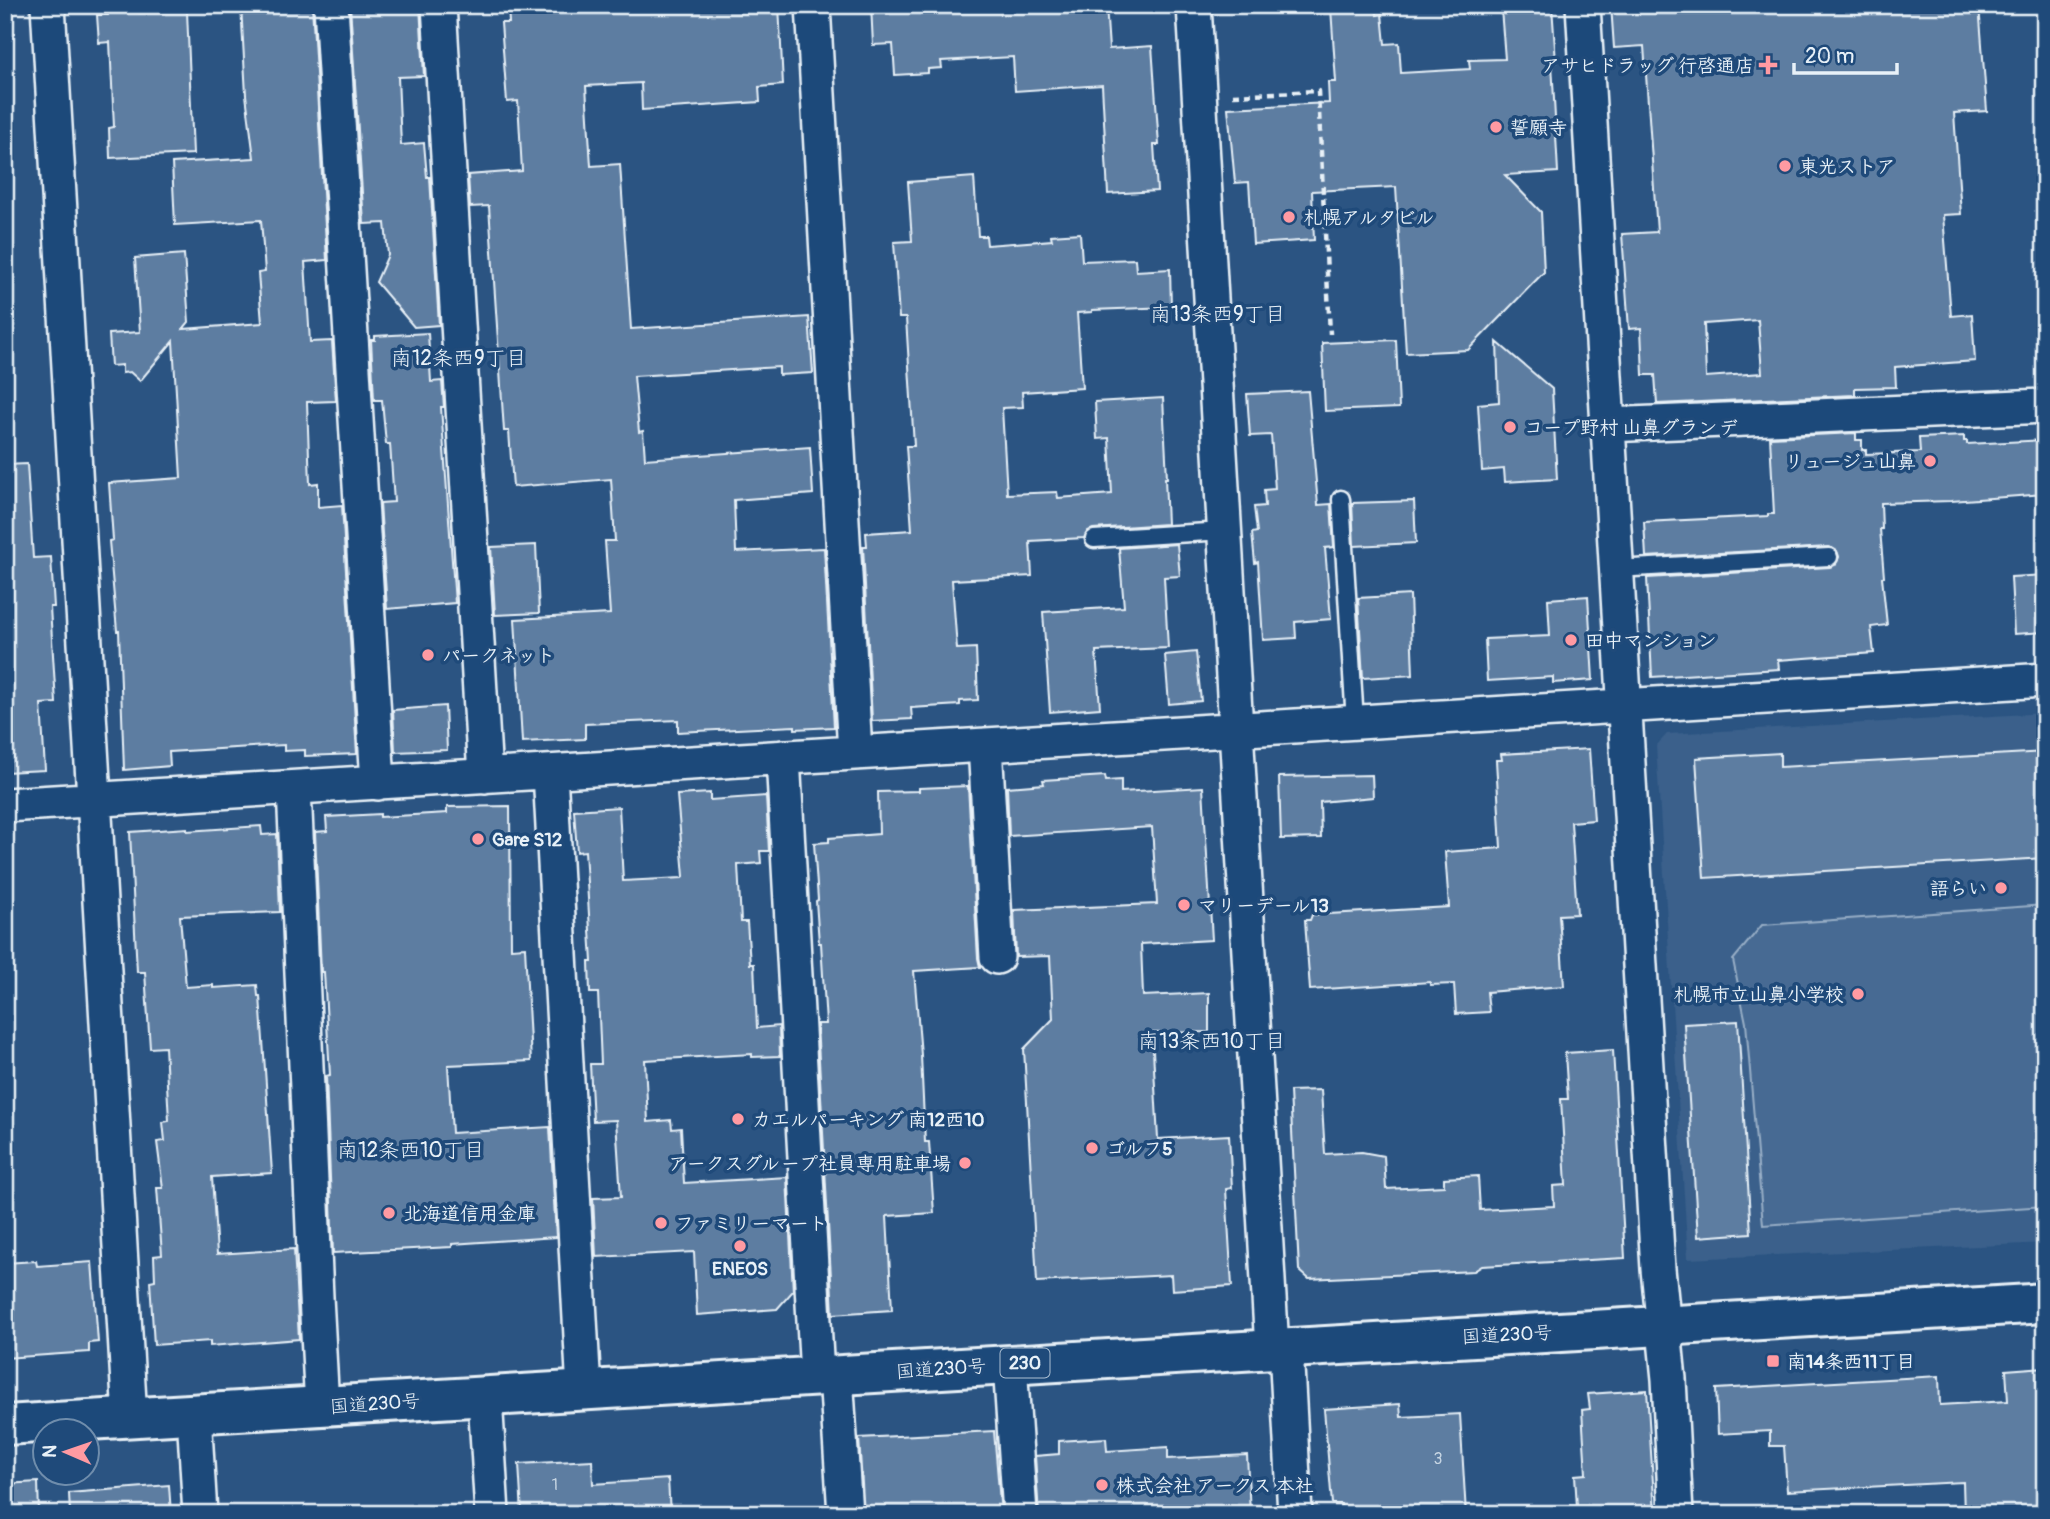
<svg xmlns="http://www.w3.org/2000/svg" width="2050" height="1519" font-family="Pangolin,'Klee One',sans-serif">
<rect width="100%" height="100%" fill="#2b5482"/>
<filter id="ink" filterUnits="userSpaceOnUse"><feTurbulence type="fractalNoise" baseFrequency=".0143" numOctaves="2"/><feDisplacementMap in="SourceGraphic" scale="14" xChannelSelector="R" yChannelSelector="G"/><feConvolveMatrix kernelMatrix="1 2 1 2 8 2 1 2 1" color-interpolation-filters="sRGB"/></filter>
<g filter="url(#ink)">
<path fill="#3a608b" d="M2045,713V1243L1688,1259L1656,746L1667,734Z"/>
<path fill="#476b93" stroke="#98aec6" stroke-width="2" d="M2045,905V1206L1763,1225L1746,1023L1733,960L1762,925Z"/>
<path fill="#5d7da1" stroke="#e8f1f8" stroke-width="2" fill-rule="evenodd" d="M108,5H139V13L187,11L193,154L110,158L109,128L114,127L110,42L99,43L97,15H108Z
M241,5H312L327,260L305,262L310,342L332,341L336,401L307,402L310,484L318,483V507L342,505L357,754L305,756V750L284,751V745L169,752L170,766L124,770L119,631H117L109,541L113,540L109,483L181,478L173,341L140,381L130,372L122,373V365L111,366L109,334L140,332L135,258L184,254L189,322L183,329L262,323L258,273L265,272L261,220L175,225L172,163L254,158L246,95Z
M350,5H420L424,76L398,77L401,145L424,143L427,177H430L439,325L414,327L376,282L388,255L385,223L364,224Z
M508,5H779L783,85L759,87L760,102L642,110L641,83L586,86L591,166L620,164L631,329L809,317L813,373L779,375V367L634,376L639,432L643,431L645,459L810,447L813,494L734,500L736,552L824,548L834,727L795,729V726L678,732V720L585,724V739L522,742L515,619L610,614L605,541H615L611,479L513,487L509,431H504L489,206L470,207L468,175L522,171L518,101L507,102L501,23H509Z
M871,5H1106L1109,49L1152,46L1159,145H1154L1157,191L1108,194L1102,85L1015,91L1013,57L941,61L942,68L928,69V73L895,75L893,44L873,45Z
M1376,5L1377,15L1382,14L1385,44L1399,43L1401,73L1470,69L1469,60L1505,59L1501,9L1552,6L1556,62L1552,63L1558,172L1505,175L1541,212L1544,272L1468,350L1406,353L1396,187L1312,191L1314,240L1253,244L1249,182L1235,183L1228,108L1329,103L1328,82H1336L1331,8Z
M1611,5H1979L1987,111L1954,113L1961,214L1943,215L1951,316L1972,314L1975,361L1895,367L1896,387L1855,388V395L1657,404L1655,375H1643L1641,328L1629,329L1622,234L1657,232L1644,46L1614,48ZM1758,320L1762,373L1706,377L1704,324Z
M974,177L978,236H986L987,245L1052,240L1051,235L1080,233L1082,261L1135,259L1136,271L1170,269L1171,307L1092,310V312L1077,313L1082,388L1022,392L1023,407L1002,408L1007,494L1057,492L1058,498L1112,494L1109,438L1097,439L1095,402L1163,398L1167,478H1165L1167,524L1093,529L1088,531L1084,538L1030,541L1032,576L952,580L957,649L976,648L978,700L960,701V705L911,708L912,719L872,721L863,546H867L866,533L912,530L906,446H914L906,318H899L894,242L912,241L908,182Z
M428,333L431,382L442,381L444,407H441L455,603L387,609L380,503L394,502L390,444H386L382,400H374L371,340H375V336Z
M1396,340L1399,408L1325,411L1322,343Z
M1497,342L1552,389L1557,479L1505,482L1504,469L1482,471L1478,404L1499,402Z
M1308,391L1318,505L1331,504L1334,547L1325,548L1331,619L1295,622L1296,638L1263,640L1258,562L1255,563L1252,533L1257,532L1254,507L1265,506L1264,490L1275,489L1271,435L1250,436L1247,394Z
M1856,433V440H1862V450H1866V454L1920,452L1919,438L1964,436V441H1967V444L2045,440V494L1951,501L1881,503L1882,529H1880L1884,577H1882L1887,625L1871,627L1874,653L1778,660L1779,669L1652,677L1647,578L1830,567L1835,565L1839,557L1837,551L1828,547L1646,557L1644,522L1768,516V514H1774L1770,437Z
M27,464L33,558L51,557L54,607H50L56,703L41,704L45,770L5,772V465Z
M1414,501L1416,543L1354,546L1352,503Z
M1177,544L1180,576L1164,577L1168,648L1096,651L1100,708L1050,712L1043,612L1124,607L1119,548Z
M536,545L539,613L495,615L491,547Z
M2045,575V632L2014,634L2011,577Z
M1410,595L1413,675L1363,678L1358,598Z
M1588,596L1593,680L1553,683V677L1487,681L1485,639L1550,636L1548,599Z
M1196,652L1201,701L1169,704L1165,655Z
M445,706L447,750L395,752L393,710Z
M1589,749L1594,820L1571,822L1577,914L1559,915L1564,986L1487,992L1489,1012L1456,1014L1454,984L1430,985V982L1310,990L1305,920H1310L1312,915L1449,907L1445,852L1501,848L1496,760H1502L1501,754Z
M2045,752V858L1704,878L1696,758L1780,753V767Z
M1372,775L1373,797L1320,802L1321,838L1281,839L1279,777Z
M1105,776L1106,781L1121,780V792L1203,787L1212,940L1141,944L1143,996L1209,993V1032L1152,1033L1158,1139L1229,1135L1232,1188L1226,1189L1232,1286L1172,1290L1171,1275L1037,1282L1024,1049L1053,1019L1050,956L1016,957L1014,910L1157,904L1152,827L1009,836L1007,787L1044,784L1043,780Z
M968,786L978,958L980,967L914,971L921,1055L925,1142H929L934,1213L887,1216L892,1310L833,1314L817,1024H826L821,943H819L816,901L818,900L814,843L829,842V838L879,834L878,792L919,791V788Z
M710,793V800L766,796L769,851H760L761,863L738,865L741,922H747L750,964H754L757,1028L779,1026L780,1056L752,1057V1054L645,1060L648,1122L671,1120L672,1129L681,1128L684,1183L787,1177L793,1291L777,1309L697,1315L694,1252L596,1257L593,1198L621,1197L616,1120L593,1121L590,1064H601L598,993H590L589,962H592L585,851L577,852L574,810L619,807L623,881L682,878L684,876L677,795Z
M510,806L511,948L525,947L531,1061L448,1065L452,1133L550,1127L556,1237L452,1244V1247L333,1253L326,1076L330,1075L324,972H321L315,832L327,831L326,817L380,814V817L447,813V807Z
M261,826L262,835L277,834L280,912L180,916L186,987L213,985V988L257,985L258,996H260L272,1173L212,1177L217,1254L294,1249L299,1339L210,1346V1341L154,1345L150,1281L155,1280L154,1256L162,1255L157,1188H163L157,1142L165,1141L163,1122L169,1121L165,1047L150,1048L145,972H137L130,832L187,828V831Z
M1738,1021L1751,1233L1698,1237L1684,1024Z
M1613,1050L1625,1258L1482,1266L1474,1271L1309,1279L1299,1270L1290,1091L1321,1090L1325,1154L1362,1152L1384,1156L1386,1189L1444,1186V1178L1478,1176L1480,1210L1554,1206L1553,1186L1566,1185L1561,1099H1568L1565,1053Z
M36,1261L37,1266L92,1262L98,1342L89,1343V1352L5,1358V1263Z
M2045,1367V1514H1964L1963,1482L1787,1491L1784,1446H1770V1431L1718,1434L1716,1389L1939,1376L1940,1405L2008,1401L2006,1370Z
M1647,1390L1655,1514H1597V1506L1577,1507L1575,1475L1586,1474L1582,1410L1590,1409L1588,1394Z
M1400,1404L1401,1417L1460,1414L1466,1514H1342L1341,1504H1332L1324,1409Z
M994,1431L1001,1514H864L859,1438Z
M1106,1438L1107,1451L1168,1447V1459L1247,1455L1250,1514H1039L1035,1456L1059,1454V1441Z
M592,1460L593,1484L668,1479L670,1514H522L519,1464Z
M38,1482L39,1514H5V1484Z
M169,1485L171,1514H70L69,1493Z"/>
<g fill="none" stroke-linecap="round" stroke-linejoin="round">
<g stroke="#e8f1f8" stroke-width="21">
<path id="service" d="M1341,499L1355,722
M1094,539L1224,531
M1616,569L1829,557"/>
</g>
<g stroke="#e8f1f8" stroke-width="38">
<path id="minor" d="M48,5L130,1419
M331,5L378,783
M439,5L485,776
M813,5L855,753
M1194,5L1272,1349
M1583,5L1658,1269L1669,1379L1676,1514
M1607,425L2045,406
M985,745L997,957
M783,757L817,1376
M550,772L584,1391
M294,788L316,1297L322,1407
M5,805L2045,680
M1286,1348L1295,1514
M1010,1364L1020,1514
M836,1375L845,1514
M485,1397L492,1514
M194,1414L200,1514"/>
</g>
<g stroke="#e8f1f8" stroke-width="44">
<path id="trunk" d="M5,1425L2045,1303"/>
</g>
<path stroke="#e8f1f8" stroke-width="4.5" stroke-dasharray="7 5" stroke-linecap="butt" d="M1233,95L1318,91L1330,334"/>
<use href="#service" stroke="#1f4a7a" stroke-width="16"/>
<use href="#minor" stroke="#1f4a7a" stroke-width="33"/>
<use href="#trunk" stroke="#1f4a7a" stroke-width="38"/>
</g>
</g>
<g fill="#ff9aa2" stroke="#1f4a7a" stroke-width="2.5">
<path d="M1764.5 54.5h7v7h7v7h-7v7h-7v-7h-7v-7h7z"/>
<circle cx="1496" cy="127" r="7"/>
<circle cx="1785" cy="166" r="7"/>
<circle cx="1289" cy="217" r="7"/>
<circle cx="1510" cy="427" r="7"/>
<circle cx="1930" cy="461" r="7"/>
<circle cx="1571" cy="640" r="7"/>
<circle cx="428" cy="655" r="7"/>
<circle cx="478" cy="839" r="7"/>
<circle cx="2001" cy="888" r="7"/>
<circle cx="1184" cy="905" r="7"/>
<circle cx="1858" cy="994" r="7"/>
<circle cx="738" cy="1119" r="7"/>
<circle cx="1092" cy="1148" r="7"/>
<circle cx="965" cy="1163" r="7"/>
<circle cx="389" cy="1213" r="7"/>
<circle cx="661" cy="1223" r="7"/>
<circle cx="740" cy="1246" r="7"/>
<rect x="1766" y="1354" width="14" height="14" rx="3.5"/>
<circle cx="1102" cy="1485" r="7"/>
</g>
<g text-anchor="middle" stroke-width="7" stroke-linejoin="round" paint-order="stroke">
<g font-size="16" fill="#c5d4e2">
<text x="1438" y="1464">3</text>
<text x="555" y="1490">1</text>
</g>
<rect fill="#1f4a7a" stroke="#acbfd2" stroke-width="2" x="1000.5" y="1348.5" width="49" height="29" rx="5"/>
<g font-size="18" font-weight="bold" fill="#e8f1f8">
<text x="1025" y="1369">230</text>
</g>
<g font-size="19" font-weight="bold" fill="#e8f1f8" stroke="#1f4a7a" text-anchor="start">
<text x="1754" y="72" text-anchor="end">アサヒドラッグ 行啓通店</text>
<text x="1510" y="134">誓願寺</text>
<text x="1799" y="173">東光ストア</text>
<text x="1303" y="224">札幌アルタビル</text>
<text x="1524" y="434">コープ野村 山鼻グランデ</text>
<text x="1916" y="468" text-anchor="end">リュージュ山鼻</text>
<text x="1585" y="647">田中マンション</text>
<text x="442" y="662">パークネット</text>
<text x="492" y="846">Gare S12</text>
<text x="1987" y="895" text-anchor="end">語らい</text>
<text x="1198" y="912">マリーデール13</text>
<text x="1844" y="1001" text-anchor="end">札幌市立山鼻小学校</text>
<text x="752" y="1126">カエルパーキング 南12西10</text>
<text x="1106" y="1155">ゴルフ5</text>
<text x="951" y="1170" text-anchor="end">アークスグループ社員専用駐車場</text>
<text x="403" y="1220">北海道信用金庫</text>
<text x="675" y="1230">ファミリーマート</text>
<text x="740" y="1275" text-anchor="middle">ENEOS</text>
<text x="1787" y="1368">南14条西11丁目</text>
<text x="1116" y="1492">株式会社 アークス 本社</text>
</g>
<g font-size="19" fill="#e8f1f8" stroke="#1f4a7a">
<text transform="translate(1507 1334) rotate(-3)" y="7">国道230号</text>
<text transform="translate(941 1368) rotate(-4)" y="7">国道230号</text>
<text transform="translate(375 1403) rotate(-4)" y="7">国道230号</text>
</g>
<g font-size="21" fill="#e8f1f8" stroke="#1f4a7a">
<text x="1218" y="321">南13条西9丁目</text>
<text x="459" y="365">南12条西9丁目</text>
<text x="1212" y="1048">南13条西10丁目</text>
<text x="411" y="1157">南12条西10丁目</text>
</g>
</g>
<rect width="2050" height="1519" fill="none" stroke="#1f4a7a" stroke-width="28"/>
<rect x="14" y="14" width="2022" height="1491" fill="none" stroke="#e8f1f8" stroke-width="2.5" filter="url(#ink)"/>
<g transform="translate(66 1452) rotate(272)"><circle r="33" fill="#1f4a7a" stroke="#6f8dac" stroke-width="2"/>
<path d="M0-5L12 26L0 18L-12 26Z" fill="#ff9aa2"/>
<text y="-10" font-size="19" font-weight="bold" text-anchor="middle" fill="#e8f1f8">N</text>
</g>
<path d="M1794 63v10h103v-10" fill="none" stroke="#e8f1f8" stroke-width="3.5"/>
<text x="1805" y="63" font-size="21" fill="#e8f1f8" stroke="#1f4a7a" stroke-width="5" paint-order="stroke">20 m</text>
</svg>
